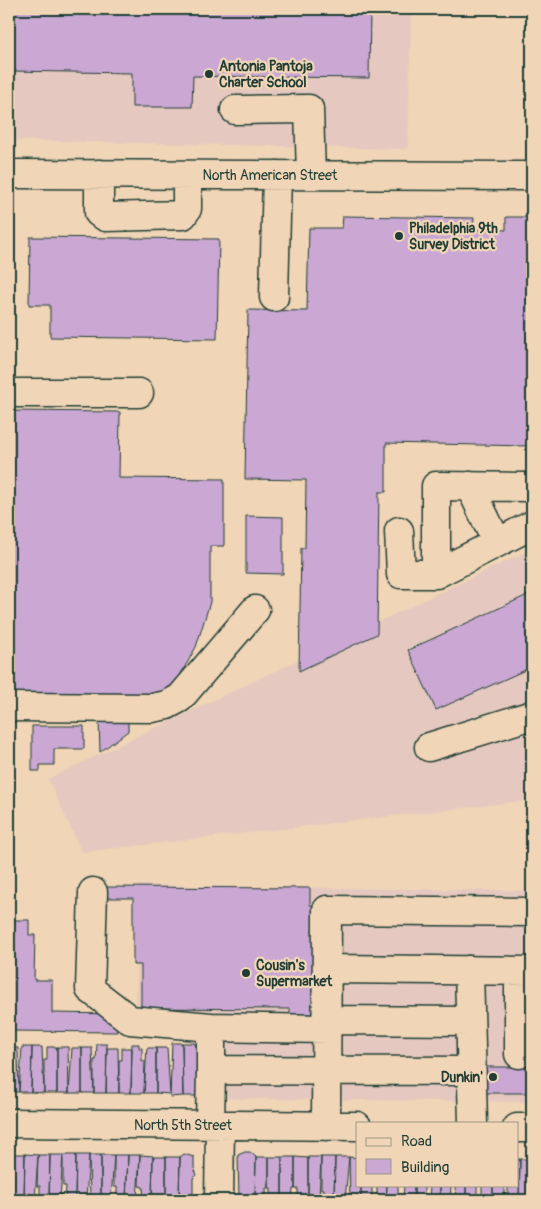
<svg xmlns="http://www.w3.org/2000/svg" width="541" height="1209" font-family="Pangolin,sans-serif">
<rect width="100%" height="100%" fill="#f0d5b7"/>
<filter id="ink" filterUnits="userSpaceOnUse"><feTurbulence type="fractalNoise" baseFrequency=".02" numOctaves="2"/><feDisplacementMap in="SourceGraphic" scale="10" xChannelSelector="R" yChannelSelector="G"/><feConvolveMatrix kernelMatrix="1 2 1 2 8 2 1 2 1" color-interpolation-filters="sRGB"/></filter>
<g filter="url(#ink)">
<path fill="#e5c8bf" d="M9,9H411L408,149L9,140Z
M532,549V800L82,852L48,779Z
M138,885L532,891V1102L190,1098V1036L136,1035Z"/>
<path fill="#caa8d3" stroke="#1f3d34" d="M9,9H370L369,78L193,76L192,107H132V73L9,71Z
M343,216L474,218L473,229L506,230V217H532V415H528V446L386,443V492H379L377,634L299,671L301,548H305L306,480L245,479L248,310L307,311L309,228H342Z
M30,237L219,239L217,339L50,337V305H29Z
M9,411L120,412L119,478L224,479V546H210V602L196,647L178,679L165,697L9,696Z
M246,516L283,517V574L246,573Z
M532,593V667L436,710L408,650Z
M99,720H128V731L100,752Z
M32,726H84V749H54V765H40V771H32Z
M99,887L310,888V905H319V1019L290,1018V1009L141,1008V965H133V898H99Z
M9,920H29V935H35L34,980H52V1013L117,1014V1032L9,1031Z
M172,1043H182L183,1096L170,1097Z
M182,1043H194L196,1046L198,1076L196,1096H183Z
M97,1044H107L106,1093H94V1060H96Z
M132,1044H139V1048H142V1061H145L144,1093H131Z
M22,1047H32L31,1092H19Z
M32,1047H42L44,1093L31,1092Z
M47,1047H57V1093H44V1060H47Z
M57,1047H68L69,1093H57Z
M9,1048H18L19,1092H9Z
M72,1048H82V1093H69Z
M82,1048H92L94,1093H82Z
M107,1048H118L119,1093H106Z
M122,1048H132L131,1093H119V1060H122Z
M147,1048H156V1093H144Z
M156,1048H167L170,1094L156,1093Z
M479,1067H532V1093H479Z
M245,1152H250L256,1157L255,1200H239L238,1155Z
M9,1153H12L11,1185H9Z
M12,1154H25L24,1200H13Z
M25,1154L38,1155L35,1200H24Z
M184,1154L194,1157V1168L197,1175L193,1178V1200H179L180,1157Z
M38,1155H50L49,1200H40V1186H37Z
M50,1155H63L60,1200H49Z
M63,1155H76L75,1200H65L66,1186H63Z
M76,1155H89L86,1200H75Z
M89,1155H101V1200H90Z
M101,1155H114L111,1200H101Z
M114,1155H128L126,1200H117V1187H114Z
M128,1155H140L137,1200H126Z
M140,1155L153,1156L152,1200H144L143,1187L139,1186Z
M153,1157H166V1200H152Z
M166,1157H180L179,1200H166Z
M256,1157H269V1188H266V1200H255Z
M269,1157H282V1200H271V1188H269Z
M282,1157H295V1189H293L292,1200H282Z
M295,1157L308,1158V1200H298V1189H295Z
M308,1157H321L319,1200H308Z
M321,1157H335L334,1200H324V1189H321Z
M335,1157H349L345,1200H334Z
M349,1157L357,1158V1185H361V1200H350Z
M517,1159H520L519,1200H508V1187L506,1185H517Z
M520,1159H532V1191L530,1190L529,1200H519Z
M361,1185H375L372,1186V1200H361Z
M375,1185H387L386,1200H377V1186Z
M387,1185H398V1200H386Z
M404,1185H414V1200H403Z
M414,1185H427L424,1186V1200H414Z
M427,1185H440V1200H429L430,1186Z
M440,1185H453L451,1186L450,1200H440Z
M453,1185H466V1200H456L455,1186Z
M466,1185H480L477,1186V1200H466Z
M480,1185H493V1200H482V1187Z
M493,1185H506L504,1186V1200H493Z"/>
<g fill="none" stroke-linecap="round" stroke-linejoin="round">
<g stroke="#1f3d34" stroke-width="31">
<path id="minor" d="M235,110L309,109L311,175
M9,174L532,176
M99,174V213L106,217L183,215L187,209V175
M274,297L277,175
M9,393H139
M470,486L497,543
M532,487L436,486V574L532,525
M399,531L401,574H436
M9,707L152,708L167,705L180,698L255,610
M429,747L532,715
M93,892L90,989L130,1020L211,1027
M327,969L532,971
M469,970L473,1123
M327,1020L470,1021
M519,1054V971
M211,1070V1027L327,1029
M9,1123L357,1126
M210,1125L211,1070L471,1071
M326,1126L327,910L532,912
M517,1128H532
M219,1200L220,1125"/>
</g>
<use href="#minor" stroke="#f0d5b7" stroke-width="28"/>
</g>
</g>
<g fill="#1f3d34" stroke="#f0d5b7" stroke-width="2">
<circle cx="209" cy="74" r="5"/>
<circle cx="399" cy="236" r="5"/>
<circle cx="246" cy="973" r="5"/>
<circle cx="493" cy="1077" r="5"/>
</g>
<g text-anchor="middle" stroke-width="4.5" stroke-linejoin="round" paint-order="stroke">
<g font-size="14" font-weight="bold" fill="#1f3d34" stroke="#f0d5b7" text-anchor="start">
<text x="219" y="71">Antonia Pantoja<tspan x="219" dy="16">Charter School</tspan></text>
<text x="409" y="233">Philadelphia 9th<tspan x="409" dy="16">Survey District</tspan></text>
<text x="256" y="970">Cousin's<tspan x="256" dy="16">Supermarket</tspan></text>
<text x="483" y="1082" text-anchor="end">Dunkin'</text>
</g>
<g font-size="14" fill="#1f3d34" stroke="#f0d5b7">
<text x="270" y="180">North American Street</text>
<text x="183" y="1130">North 5th Street</text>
</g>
</g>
<rect width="541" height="1209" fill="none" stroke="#f0d5b7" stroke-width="30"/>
<rect x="15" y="15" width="511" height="1179" fill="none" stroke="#1f3d34" stroke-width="2" filter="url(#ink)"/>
<rect x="356" y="1122" width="162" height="65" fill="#f0d5b7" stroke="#9c9883"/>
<rect x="366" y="1138" width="25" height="8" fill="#f0d5b7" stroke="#9c9883"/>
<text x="401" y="1146" font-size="15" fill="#1f3d34">Road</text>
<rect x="366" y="1159" width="25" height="15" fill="#caa8d3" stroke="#9c9883"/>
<text x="401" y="1172" font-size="15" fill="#1f3d34">Building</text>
</svg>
